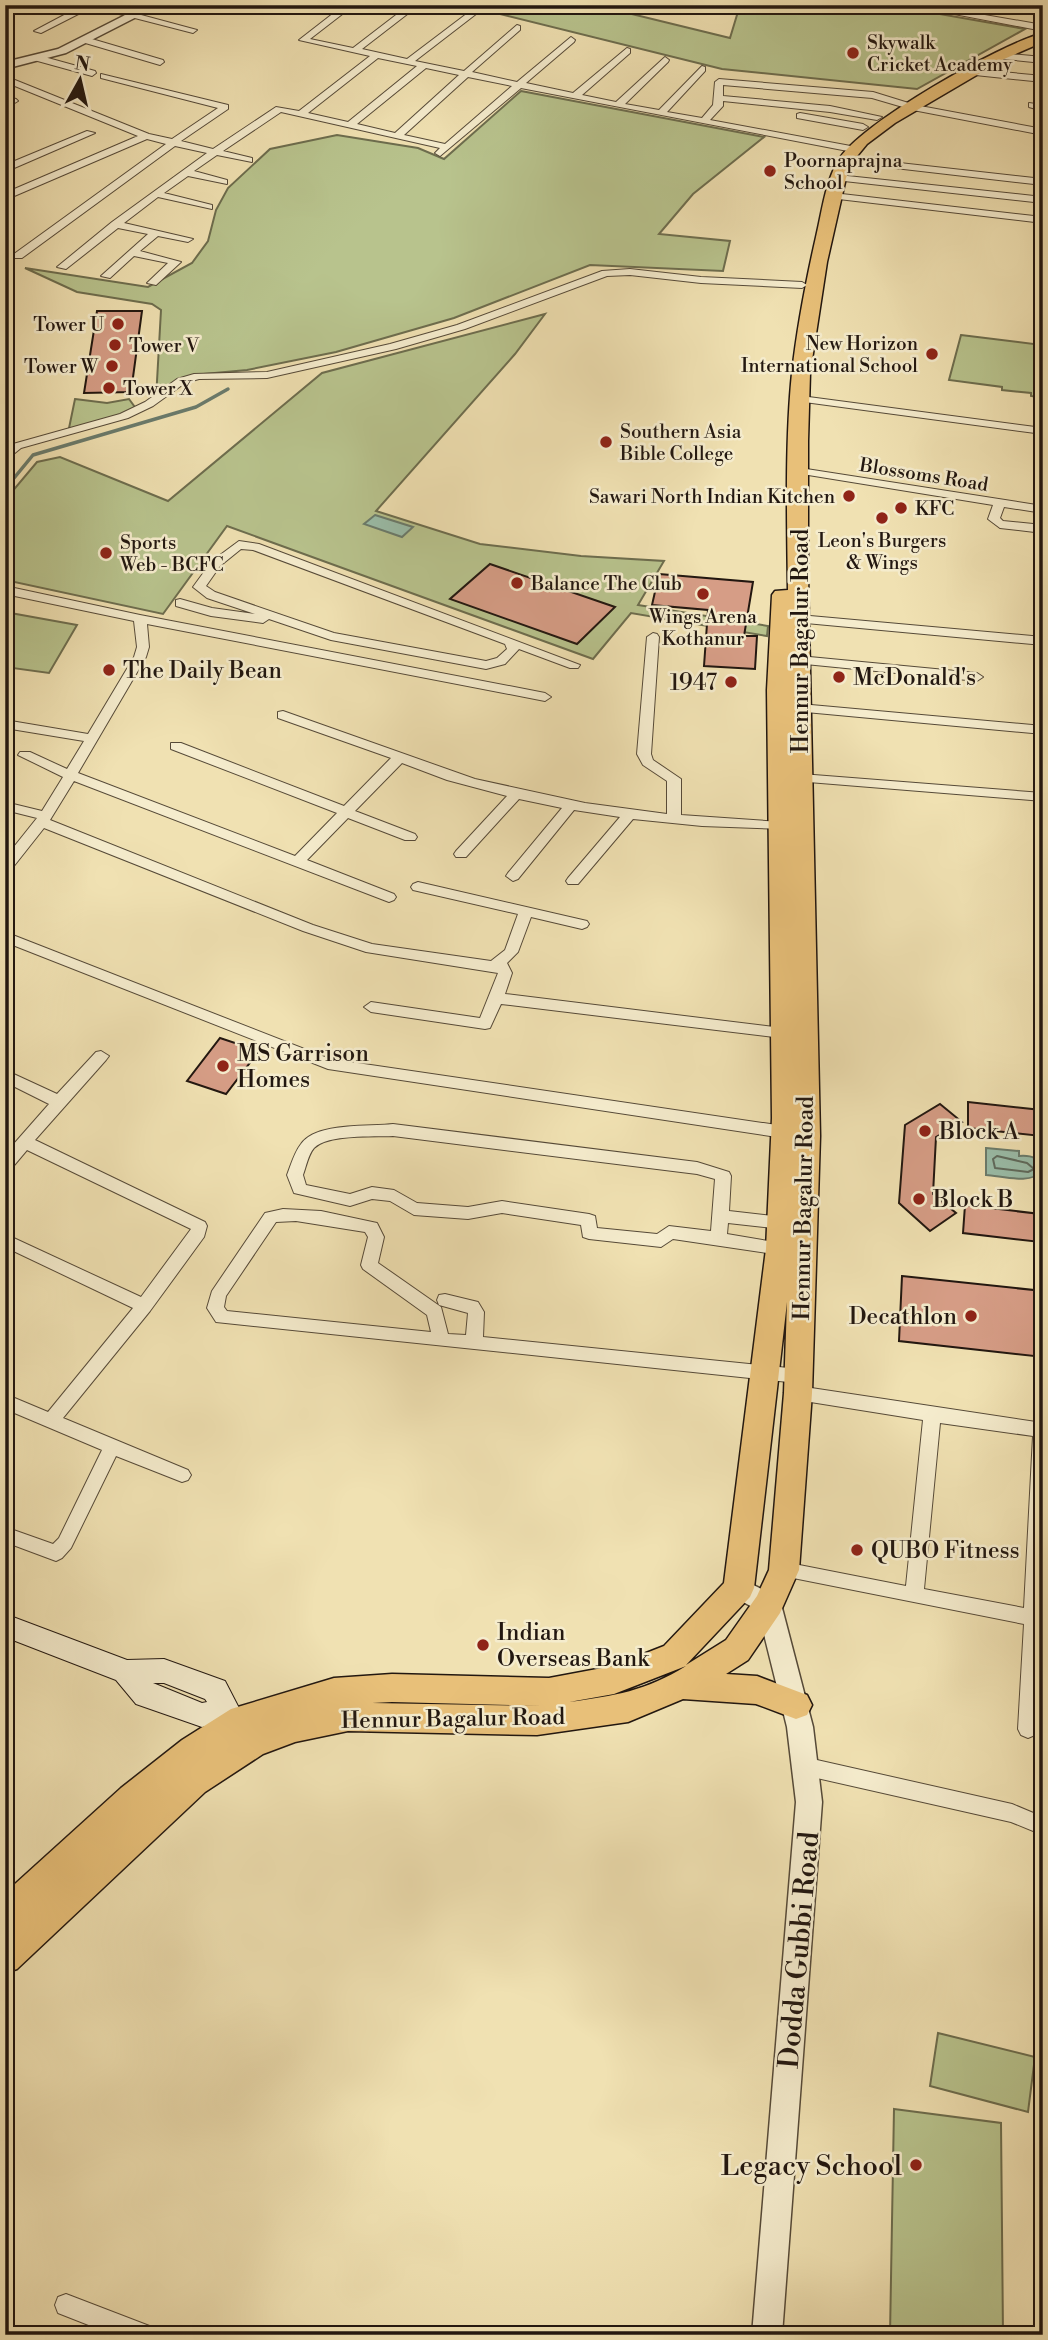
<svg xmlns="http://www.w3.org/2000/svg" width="1048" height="2340" font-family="'Libre Bodoni',serif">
<rect width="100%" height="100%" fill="#f0e1b2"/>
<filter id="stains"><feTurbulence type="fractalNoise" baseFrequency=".00286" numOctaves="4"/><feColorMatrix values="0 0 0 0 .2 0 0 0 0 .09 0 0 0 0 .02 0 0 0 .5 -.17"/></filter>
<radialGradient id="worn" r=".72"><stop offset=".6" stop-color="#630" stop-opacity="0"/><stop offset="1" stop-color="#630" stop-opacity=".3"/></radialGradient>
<path fill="#b8c38d" stroke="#6d6d4e" stroke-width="2" d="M464,5H595L730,38L740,5H871L917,10L1025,29L917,89L722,69Z
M521,91L764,137L693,194L659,234L730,241L723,271L590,265L454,318L336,352L247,370L193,375L156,399L161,310L152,304L77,292L25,268L148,287L192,263L208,241L216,210L228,188L270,149L337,135L418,148L444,159Z
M545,314L515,354L376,511L480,544L581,556L664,561L638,605L768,626L767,636L631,613L593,659L227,526L163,614L5,580V500L37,462L60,457L168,501L322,373Z
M961,335L1042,345L1035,379L1043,381V398L1031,396V393L1002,390V387L949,380Z
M75,399L107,403L129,399L137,410L68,433Z
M5,612L77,625L49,673L5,667Z
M938,2033L1035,2057L1028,2112L930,2086Z
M894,2109L1001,2123L1003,2335H890Z"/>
<path fill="#9abeaa" stroke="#6a7b6c" stroke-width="2" d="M375,515L413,527L402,537L364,524Z
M986,1148L1019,1151V1156C1031,1155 1042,1158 1042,1171C1031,1185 1002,1176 986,1175Z"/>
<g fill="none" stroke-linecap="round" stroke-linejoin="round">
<path stroke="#5e6a5d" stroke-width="2" d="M997,1156L1027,1163L1034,1169L1028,1172L995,1168L993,1159Z"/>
<path stroke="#6a7b6c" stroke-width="3.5" d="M5,489L33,455L196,407L228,389"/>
</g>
<path fill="#d69d86" stroke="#221710" stroke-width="2" d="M97,311H142L131,392L84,393Z
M490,564L615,607L577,644L450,599Z
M659,574L753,582L744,636H757L755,669L704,666L708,610L652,605Z
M220,1038L259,1051L226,1094L187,1081Z
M968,1102L1041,1110V1136L968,1128Z
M940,1104L962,1122L936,1137L933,1194L956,1213L930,1231L899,1203L905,1125Z
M965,1205L1040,1214V1242L963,1233Z
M902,1276L1043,1291V1357L899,1341Z"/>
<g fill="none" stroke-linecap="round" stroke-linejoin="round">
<g stroke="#564a38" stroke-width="2">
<path id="minor" d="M11,5H22L5,14V8Z
M83,5H104L197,30L193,33L92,7L41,33L34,31Z
M344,5H354L310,39L353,48L409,5H419L362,49L407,59L473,9L476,10V14L415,61L464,71L517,25L520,26V30L472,72L517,82L571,37L575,40L574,42L526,83L573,93L627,48L630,49V53L582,95L616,102L665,57L669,60L668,62L625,104L659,110L702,66L705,67V71L667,112L702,118L713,105L715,82L719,79L873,92L915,105L1043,129V135L913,110L872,98L723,85V96L830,106L882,117L877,120L830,112L723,101V106L710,120L856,147L858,149L853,152L521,88L440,156L435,153L440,148L281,112L223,151L252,158V162L217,155L194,171L227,180V184L188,176L164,193L212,205V209L158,197L124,223L193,239L188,242L158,236L140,251L181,262L156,285L147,283L168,263L134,256L110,278L101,276L148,234L118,228L66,269L57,267L112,222L207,153L175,146L22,258H14V254L166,144L147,139L5,200V193L138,136L5,82V76L149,134L172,139L218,108L101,78V74L228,105V109L181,141L213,149L276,107L299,111L370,56L299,40ZM378,58L417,66L348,122L308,113ZM426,68L459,75L395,133L357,124ZM468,77L512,86L445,144L404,135Z
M907,5H927L1043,25V31Z
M1036,5H1043V8Z
M85,37L163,60L164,62L160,65L82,42V38Z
M999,53L1043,57V63L996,58L995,56Z
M37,55L95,71L96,73L92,76L34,60V56Z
M959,68L1043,76V82L956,73V69Z
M5,96L16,99L18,101L13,104L5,102Z
M1029,103L1043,105V111L1029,107Z
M800,113L863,124L868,127L863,130L797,118V114Z
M87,131L95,133L5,172V165Z
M846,157L1043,179V185L843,162V158Z
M838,175L1043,197V203L835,180L833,178Z
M833,193L1043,217V223L830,198L828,196Z
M630,269L701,277L802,282L807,285L802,288L701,283L630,275L607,276L465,329L396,349L267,378L199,379L185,383L153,406L128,418L21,448L5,461V451L13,444L120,414L145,402L177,379L194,374L267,372L390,344L457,325L602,271Z
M801,396L1043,428V434L797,401L796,399Z
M800,468L1043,506V513L1004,507L1000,518L1003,521L1043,525V533L1000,528L988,519L993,505L796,473L794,471Z
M239,541L259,544L580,665L578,668H570L519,649L505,664L486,669L331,640L269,619L263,623L211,616L176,606V600L180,599L212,608L255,614L207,598L193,587L212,561ZM241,549L253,550L505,644L507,649L497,658L486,661L334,633L215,592L206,586L220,566Z
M5,586L140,615L545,693L551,697L545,701L147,624L149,647L146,657L78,773L295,856L337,813L171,749V743H181L344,806L391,758L278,718V712L283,711L475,779L585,803L667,814V781L643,765L637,754L647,637L653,633L657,634L659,637L651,754L653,760L681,779V815L781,822L788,826L786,829L702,826L633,819L578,884H568L566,881L568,878L620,817L574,810L518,879L513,881L506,876L508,873L562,808L519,799L466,857H456L454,854L456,851L507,796L447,780L402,763L355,811L415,834L417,837L415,840H405L348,818L307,860L394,894L396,897L394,900L389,902L74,781L50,820L313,925L372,944L491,961L505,950L518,914L413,890L411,887L413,884L418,882L587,921L589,924L587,927L582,929L531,917L518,952L507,963L512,973L505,994L782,1028L789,1033L782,1038L501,1004L490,1028L485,1029L371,1012L364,1007L371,1002L480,1018L498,973L366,952L303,931L44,828L10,871L5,872V858L37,818L5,810V802L42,811L63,777L18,755L20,752H30L67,769L84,741L5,728V720L88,734L134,657L137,647L134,621L5,594Z
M799,615L1043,637V645L795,622V616Z
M799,656L977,673L983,677L977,681L795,663V657Z
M800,704L1043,726V734L795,711V705Z
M801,774L1043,793V801L796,781V775Z
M5,932L330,1059L790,1127L798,1133L790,1139L328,1069L5,942Z
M101,1051L109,1056L106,1060L35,1140L205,1222L207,1226L204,1237L150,1311L63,1418L188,1470L191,1475L188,1480L182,1482L116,1456L71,1548L62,1558L56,1561L5,1542V1527L53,1544L59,1538L102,1450L5,1409V1394L48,1412L133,1308L5,1247V1234L141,1297L191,1229L27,1150L11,1169L5,1171V1154L49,1104L5,1082V1070L57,1094L96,1052Z
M393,1124L697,1162L729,1172L731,1176L729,1211L781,1217L787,1219L789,1223L787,1227L781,1229L728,1223L727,1234L780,1243L786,1245L788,1249L786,1253L780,1255L673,1239L661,1247L589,1239L583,1237L581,1225L502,1213L468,1219L414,1215L390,1201L372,1199L350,1206L294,1193L287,1175C291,1165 294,1153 301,1144C316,1122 369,1127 393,1124ZM393,1136L697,1174L715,1179L711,1231L669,1226L657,1234L597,1228L595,1216L589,1214L502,1201L468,1207L417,1203L394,1190L372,1187L350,1194L306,1185L303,1175C306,1167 308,1155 314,1148C328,1134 373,1137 393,1136Z
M283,1209L321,1211L377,1223L384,1237L378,1263L441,1307L448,1334L466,1335L468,1313L439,1305L437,1300L439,1295L445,1294L478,1302L484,1312L483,1337L798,1369L804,1371L807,1376L804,1381L798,1383L216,1322L207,1308L212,1291L265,1213ZM296,1221L365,1232L368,1237L361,1265L363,1269L427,1315L431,1332L227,1311L224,1307L226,1296L276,1222Z
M798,1386L1043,1423V1628L1038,1729L1035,1735L1028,1738L1021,1735L1018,1729L1024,1624L778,1575L775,1570L778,1565L784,1562L906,1586L923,1420L798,1400L792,1398L789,1393L792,1388ZM940,1423L1033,1436L1024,1608L924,1589Z
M808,1758L1012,1804L1043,1817V1835L1011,1822L808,1776L801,1773L798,1767L801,1761Z
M66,2294L152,2327L155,2335H114L58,2313L55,2305L58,2297Z"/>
</g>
<g stroke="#564a38" stroke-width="3">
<path id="tertiary" d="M145,5H160L66,53L5,69V62L58,49Z
M739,1578L778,1597L781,1604L813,1727L822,1802L782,2335H752L796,1802L787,1727L758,1610L730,1595L727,1588L730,1581Z"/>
</g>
<g stroke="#221710" stroke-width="2">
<path id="secondary" d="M5,1614L127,1660L164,1659L225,1681L240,1710L236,1719L202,1727L136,1704L116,1680L5,1637ZM153,1683H164L205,1699L207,1702L202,1703Z"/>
</g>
<g stroke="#221710" stroke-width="3">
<path id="primary" d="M1043,33V42L1004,59L895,123L867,144L853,161L846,178L827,262L810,373L808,441V575L820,1136L812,1393L799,1570L780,1613L748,1660L726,1674L757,1676L807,1695L812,1705L807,1715L796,1719L756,1704L683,1699L628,1722L537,1735L348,1731L295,1742L263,1754L205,1792L17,1969L5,1973V1934L11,1929L5,1931V1893L121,1788L182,1740L231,1709L334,1678L392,1674L549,1678L613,1666L664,1646L724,1583L766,1249L772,1118L767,690L772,595L775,591L788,590C787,521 785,442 792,373C797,328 806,281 816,237C822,212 825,183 838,161C858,124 1001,44 1043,33ZM787,1302L784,1393L769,1570L757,1596L726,1640L686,1665L750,1597L754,1588ZM686,1666C646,1691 614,1696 569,1702L614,1694ZM392,1702L544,1706L372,1703Z"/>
</g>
<use href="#minor" fill="#f5eccd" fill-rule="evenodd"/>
<use href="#tertiary" fill="#f5eccd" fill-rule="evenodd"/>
<use href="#secondary" fill="#f5eccd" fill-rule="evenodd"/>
<use href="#primary" fill="#e8c079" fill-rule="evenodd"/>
</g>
<g fill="#8f2418" stroke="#f5eccd" stroke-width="2.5">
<circle cx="853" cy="53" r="7"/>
<circle cx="770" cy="171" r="7"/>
<circle cx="118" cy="324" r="7"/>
<circle cx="115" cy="345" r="7"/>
<circle cx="932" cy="354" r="7"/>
<circle cx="112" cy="366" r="7"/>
<circle cx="109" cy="388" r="7"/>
<circle cx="606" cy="442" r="7"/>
<circle cx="849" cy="496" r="7"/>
<circle cx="901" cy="508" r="7"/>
<circle cx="882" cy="518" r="7"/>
<circle cx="106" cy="553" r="7"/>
<circle cx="517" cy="583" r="7"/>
<circle cx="703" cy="594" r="7"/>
<circle cx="109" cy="670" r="7"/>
<circle cx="839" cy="677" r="7"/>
<circle cx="731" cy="682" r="7"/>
<circle cx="223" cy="1066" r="7"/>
<circle cx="925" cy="1131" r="7"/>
<circle cx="919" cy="1199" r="7"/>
<circle cx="971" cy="1316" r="7"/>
<circle cx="857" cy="1550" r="7"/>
<circle cx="483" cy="1645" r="7"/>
<circle cx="916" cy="2165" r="7"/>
</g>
<g text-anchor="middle" stroke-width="5" stroke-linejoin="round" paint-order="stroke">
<g font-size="19" fill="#221710" stroke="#f5eccd" text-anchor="start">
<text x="867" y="49">Skywalk<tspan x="867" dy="22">Cricket Academy</tspan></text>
<text x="784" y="167">Poornaprajna<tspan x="784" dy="22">School</tspan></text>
<text x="104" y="331" text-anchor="end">Tower U</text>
<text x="918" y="350" text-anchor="end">New Horizon<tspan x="918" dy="22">International School</tspan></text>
<text x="129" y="352">Tower V</text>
<text x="98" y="373" text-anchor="end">Tower W</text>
<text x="123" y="395">Tower X</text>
<text x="620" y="438">Southern Asia<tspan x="620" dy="22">Bible College</tspan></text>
<text x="835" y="503" text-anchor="end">Sawari North Indian Kitchen</text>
<text x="915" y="515">KFC</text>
<text x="882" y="547" text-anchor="middle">Leon's Burgers<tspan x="882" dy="22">&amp; Wings</tspan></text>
<text x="120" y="549">Sports<tspan x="120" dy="22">Web - BCFC</tspan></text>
<text x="531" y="590">Balance The Club</text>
<text x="703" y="623" text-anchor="middle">Wings Arena<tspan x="703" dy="22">Kothanur</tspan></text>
</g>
<g font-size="19" fill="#221710" stroke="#f5eccd">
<text transform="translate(924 474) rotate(9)" y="7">Blossoms Road</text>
</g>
<g font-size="23" fill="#221710" stroke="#f5eccd">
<text transform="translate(800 641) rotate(-90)" y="8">Hennur Bagalur Road</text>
<text transform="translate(803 1208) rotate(-89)" y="8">Hennur Bagalur Road</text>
<text transform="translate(453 1718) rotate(-1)" y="8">Hennur Bagalur Road</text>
</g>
<g font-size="23" fill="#221710" stroke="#f5eccd" text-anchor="start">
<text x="123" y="678">The Daily Bean</text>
<text x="853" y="685">McDonald's</text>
<text x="717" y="690" text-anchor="end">1947</text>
<text x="237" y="1061">MS Garrison<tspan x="237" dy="26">Homes</tspan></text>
<text x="939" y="1139">Block A</text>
<text x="933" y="1207">Block B</text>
<text x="957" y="1324" text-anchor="end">Decathlon</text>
<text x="871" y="1558">QUBO Fitness</text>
<text x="497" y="1640">Indian<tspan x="497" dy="26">Overseas Bank</tspan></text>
</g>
<g font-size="28" fill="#221710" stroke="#f5eccd">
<text transform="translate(798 1950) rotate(-85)" y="10">Dodda Gubbi Road</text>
</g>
<g font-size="28" fill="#221710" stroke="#f5eccd" text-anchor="end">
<text x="902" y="2175">Legacy School</text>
</g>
</g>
<rect width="1048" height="2340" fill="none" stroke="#f0e1b2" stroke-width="28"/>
<rect x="7" y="7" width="1034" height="2326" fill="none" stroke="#221710" stroke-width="3.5"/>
<rect x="14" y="14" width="1020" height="2312" fill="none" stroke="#221710" stroke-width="2"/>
<g transform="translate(80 80) rotate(8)" stroke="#f5eccd" stroke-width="5" paint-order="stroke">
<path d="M0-5L12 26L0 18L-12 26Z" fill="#221710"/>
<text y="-10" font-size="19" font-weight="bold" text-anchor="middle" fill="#221710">N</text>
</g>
<rect width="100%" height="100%" filter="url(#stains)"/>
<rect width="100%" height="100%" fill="url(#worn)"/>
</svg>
